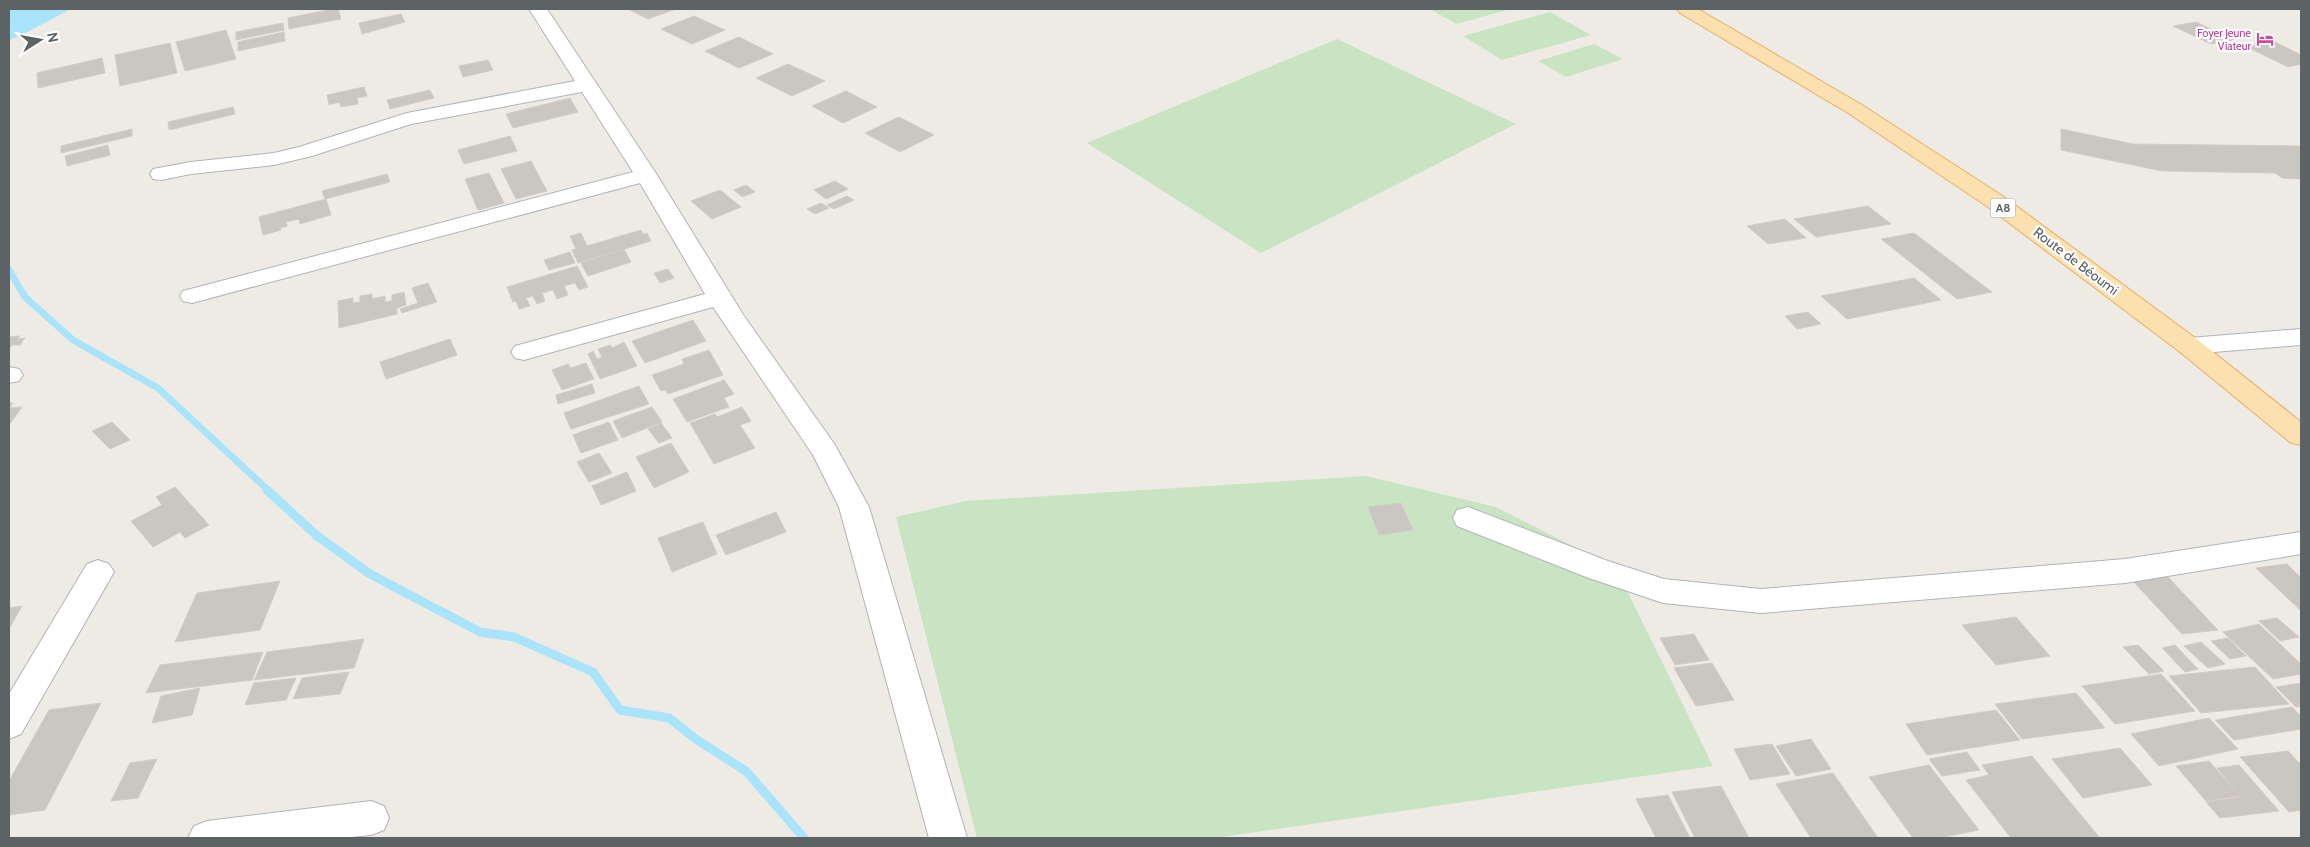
<svg xmlns="http://www.w3.org/2000/svg" width="2310" height="847" font-family="Cabin,sans-serif">
<rect width="100%" height="100%" fill="#eeebe5"/>
<path fill="#c9e4c3" d="M1430,9H1511L1456,24Z
M1550,12L1591,35L1502,60L1463,36Z
M1337,39L1516,124L1261,253L1087,143Z
M1594,44L1623,59L1566,77L1538,61Z
M1366,476L1496,507L1616,568L1713,766L1215,838H977L896,517L966,501Z"/>
<path fill="#aae4fa" d="M9,9H71L18,37L9,40Z"/>
<g fill="none" stroke-linecap="round" stroke-linejoin="round">
<path stroke="#aae4fa" stroke-width="7" d="M9,270L25,297L73,340L158,388L269,491"/>
<path stroke="#aae4fa" stroke-width="9" d="M267,490L316,535L370,574L480,632L514,637L593,672L620,710L669,718L697,740L746,771L804,838"/>
</g>
<path fill="#cac6c2" stroke="#d3ccc4" d="M333,9H338L341,19L289,29L288,18Z
M628,9H676L648,19Z
M401,14L405,22L362,34L359,23Z
M694,16L725,30L692,44L661,29Z
M2196,22L2234,40L2211,44L2173,26Z
M283,23L284,30L236,40V32Z
M226,30L236,59L185,71L176,42Z
M284,32L285,41L238,51V42Z
M739,37L773,54L739,68L705,51Z
M2275,42L2301,55V64L2288,67L2247,47Z
M170,43L177,73L120,86L115,55Z
M102,58L105,73L38,88L37,73Z
M488,60L493,70L463,77L459,66Z
M788,64L825,81L792,96L756,78Z
M364,87L367,96L357,98L358,104L341,107L339,102L329,105L327,95Z
M430,90L434,98L390,109L387,100Z
M846,91L877,107L843,123L812,106Z
M570,98L578,112L513,128L506,114Z
M233,107L235,114L169,130L168,122Z
M899,117L934,135L900,152L865,133Z
M132,129V136L61,153V146Z
M2061,129L2133,144L2301,146V179L2282,178L2275,173L2162,171L2061,150Z
M510,136L517,151L464,164L458,150Z
M108,145L110,155L67,166L65,156Z
M531,161L547,191L516,199L501,169Z
M489,173L504,203L478,210L465,179Z
M387,174L390,182L325,199L322,191Z
M835,181L848,189L826,199L814,190Z
M746,185L755,192L742,197L734,190Z
M720,190L741,207L712,219L691,201Z
M847,196L854,200L834,209L827,205Z
M326,199L331,215L300,224L299,219L286,222L287,226L280,228L281,230L263,235L259,217Z
M821,203L829,208L815,214L807,209Z
M1868,206L1891,224L1816,237L1794,219Z
M1785,219L1806,238L1768,244L1747,226Z
M641,230L643,234L647,233L651,241L578,263L572,250L576,249L570,236L581,233L587,246Z
M1914,233L1992,292L1957,299L1881,239Z
M624,249L631,262L588,276L581,263Z
M570,252L575,263L549,270L544,260Z
M577,266L588,287L579,290L575,283L564,286L568,295L557,299L553,290L542,293L545,301L537,304L533,296L526,298L530,306L519,309L516,301L513,302L507,287Z
M668,269L674,278L660,283L654,273Z
M1914,278L1941,300L1847,319L1821,296Z
M428,283L437,302L402,313L400,309L418,303L412,288Z
M404,292L406,305L397,308V314L339,328L338,301L353,298V303L360,302V296L372,294V299L385,296V302L392,301V295Z
M1808,312L1821,324L1797,329L1785,316Z
M693,320L706,341L645,363L632,341Z
M20,336L17,339L25,338L20,345H12L9,349V337Z
M450,339L457,355L386,379L380,362Z
M624,342L637,366L600,379L588,354L593,351L597,359L602,357L598,349L610,345L612,348Z
M709,350L723,375L668,394L665,390L661,391L652,375L684,364L682,359Z
M586,363L594,379L562,390L552,370L568,364L571,368Z
M724,380L734,394L724,398L729,407L687,422L673,399Z
M592,384L595,393L558,404L556,395Z
M639,386L649,404L571,429L564,413Z
M9,403H13L9,408L22,407L9,425Z
M652,407L662,422L622,438L613,421Z
M742,407L751,421L740,425L755,448L714,464L690,423L715,414L717,417Z
M112,422L130,440L110,449L92,431Z
M609,422L618,440L581,453L573,435Z
M661,423L672,438L659,443L648,429Z
M671,443L689,472L654,488L636,457Z
M599,453L612,473L589,482L577,462Z
M627,472L636,491L601,505L592,486Z
M175,487L209,525L185,538L180,532L153,547L131,521L162,505L156,497Z
M1401,503L1413,530L1379,535L1368,507Z
M776,512L786,532L726,555L716,535Z
M703,522L717,554L672,572L658,538Z
M2287,564L2301,578V611L2256,568Z
M2167,576L2218,630L2182,634L2132,580Z
M280,581L260,630L175,642L197,593Z
M22,606L9,629V608Z
M2016,617L2050,656L1996,665L1962,625Z
M2277,618L2299,637L2280,641L2259,621Z
M2259,624L2301,664V674L2273,679L2223,632Z
M1694,634L1709,660L1675,665L1660,638Z
M2228,638L2246,656L2230,659L2211,641Z
M364,639L354,668L254,680L267,652Z
M2201,642L2225,664L2208,668L2184,646Z
M2138,645L2164,671L2149,674L2123,647Z
M2175,645L2198,669L2185,672L2162,648Z
M263,652L252,680L146,693L160,665Z
M1712,663L1734,700L1696,706L1674,668Z
M2255,667L2289,704L2201,713L2169,676Z
M349,672L340,694L293,699L302,678Z
M2161,674L2195,711L2115,724L2082,686Z
M296,678L286,700L245,705L254,683Z
M2301,683V706L2296,707L2276,687Z
M200,688L192,715L152,723L161,696Z
M2076,693L2105,728L2022,739L1995,704Z
M101,703L45,810L9,815V781L49,710Z
M2292,707L2301,716V729L2234,740L2215,720Z
M1996,710L2020,740L1927,755L1906,724Z
M2209,718L2238,749L2159,766L2131,734Z
M1811,739L1831,769L1796,776L1776,746Z
M1772,744L1790,774L1750,780L1734,749Z
M2120,748L2152,785L2083,798L2052,759Z
M2288,751L2301,765V810L2289,812L2240,757Z
M1967,752L1980,770L1942,776L1929,759Z
M2032,756L2100,838H2011L1966,780L1989,775L1982,765Z
M157,759L138,798L111,801L130,763Z
M2209,761L2240,796L2206,801L2176,766Z
M1929,765L1979,830L1939,838H1913L1869,777Z
M2239,765L2279,811L2220,818L2206,802L2241,797L2217,768Z
M1833,773L1878,838H1811L1776,784Z
M1721,786L1749,838H1695L1672,792Z
M1668,795L1690,838H1656L1636,799Z"/>
<g fill="none" stroke-linecap="round" stroke-linejoin="round">
<g stroke="#b0b4b7" stroke-width="2">
<path id="minor" d="M529,9H547L657,175L744,316L835,445L869,507L967,838H929L839,507L813,455L713,307L524,360L515,358L511,352L515,346L705,294L640,183L192,303L183,301L180,296L183,291L633,172L582,92L411,124L312,156L274,165L191,174L161,180L153,179L150,174L153,169L191,162L274,153L299,147L407,113L575,81Z
M2301,329V345L2189,354L2180,352L2176,346L2180,340L2189,338Z
M9,367L19,369L23,375L19,381L9,383Z
M1468,507L1608,561L1664,579L1761,589L2125,559L2301,532V554L2125,583L1761,613L1663,603L1586,577L1457,526L1453,518L1457,510Z
M98,560L109,564L114,572L21,734L9,739V694L87,564Z
M371,801L384,806L389,818L384,830L371,835L341,838H188L194,826L207,821Z"/>
</g>
<g stroke="#e9ae64" stroke-width="2">
<path id="major" d="M1677,9H1698L1862,105L2004,197L2198,340L2301,422V445L2291,443L2180,352L1988,207L1848,113L1680,13Z"/>
</g>
<use href="#minor" fill="#fff" fill-rule="evenodd"/>
<use href="#major" fill="#fae1af" fill-rule="evenodd"/>
</g>
<defs>
<g id="hotel-bare" transform="scale(1.35)"><path d="M-6-4.5h1.5V1H6V5H4.5V3h-9V5H-6ZM-4 0a1.8 1.8 0 1 1 3.6 0ZM.5 0V-2.5h3Q6-2.5 6 0Z" fill="#d1479c" stroke="#fff" stroke-width="2.5" paint-order="stroke"/></g>
</defs>
<g fill-rule="evenodd">
<use href="#hotel-bare" x="2265" y="39"/>
</g>
<g text-anchor="middle" stroke-width="4.5" stroke-linejoin="round" paint-order="stroke">
<g font-size="11" fill="#b23c85" stroke="#fff" text-anchor="end">
<text x="2251" y="37">Foyer Jeune<tspan x="2251" dy="13">Viateur</tspan></text>
</g>
<rect fill="#fff" stroke="#8e9193" stroke-width="1" x="1990.5" y="198.5" width="25" height="19" rx="4"/>
<g font-size="12" font-weight="bold" fill="#5d6265">
<text x="2003" y="212">A8</text>
</g>
<g font-size="14" fill="#5d6265" stroke="#fff">
<text transform="translate(2076 261) rotate(37)" y="5">Route de Béoumi</text>
</g>
</g>
<rect width="2310" height="847" fill="none" stroke="#5d6265" stroke-width="20"/>
<g transform="translate(40 40) rotate(79)" stroke="#ffffff" stroke-width="4" paint-order="stroke">
<path d="M0-4L9 19L0 12L-9 19Z" fill="#5d6265"/>
<text y="-8" font-size="14" font-weight="bold" text-anchor="middle" fill="#5d6265">N</text>
</g>
</svg>
